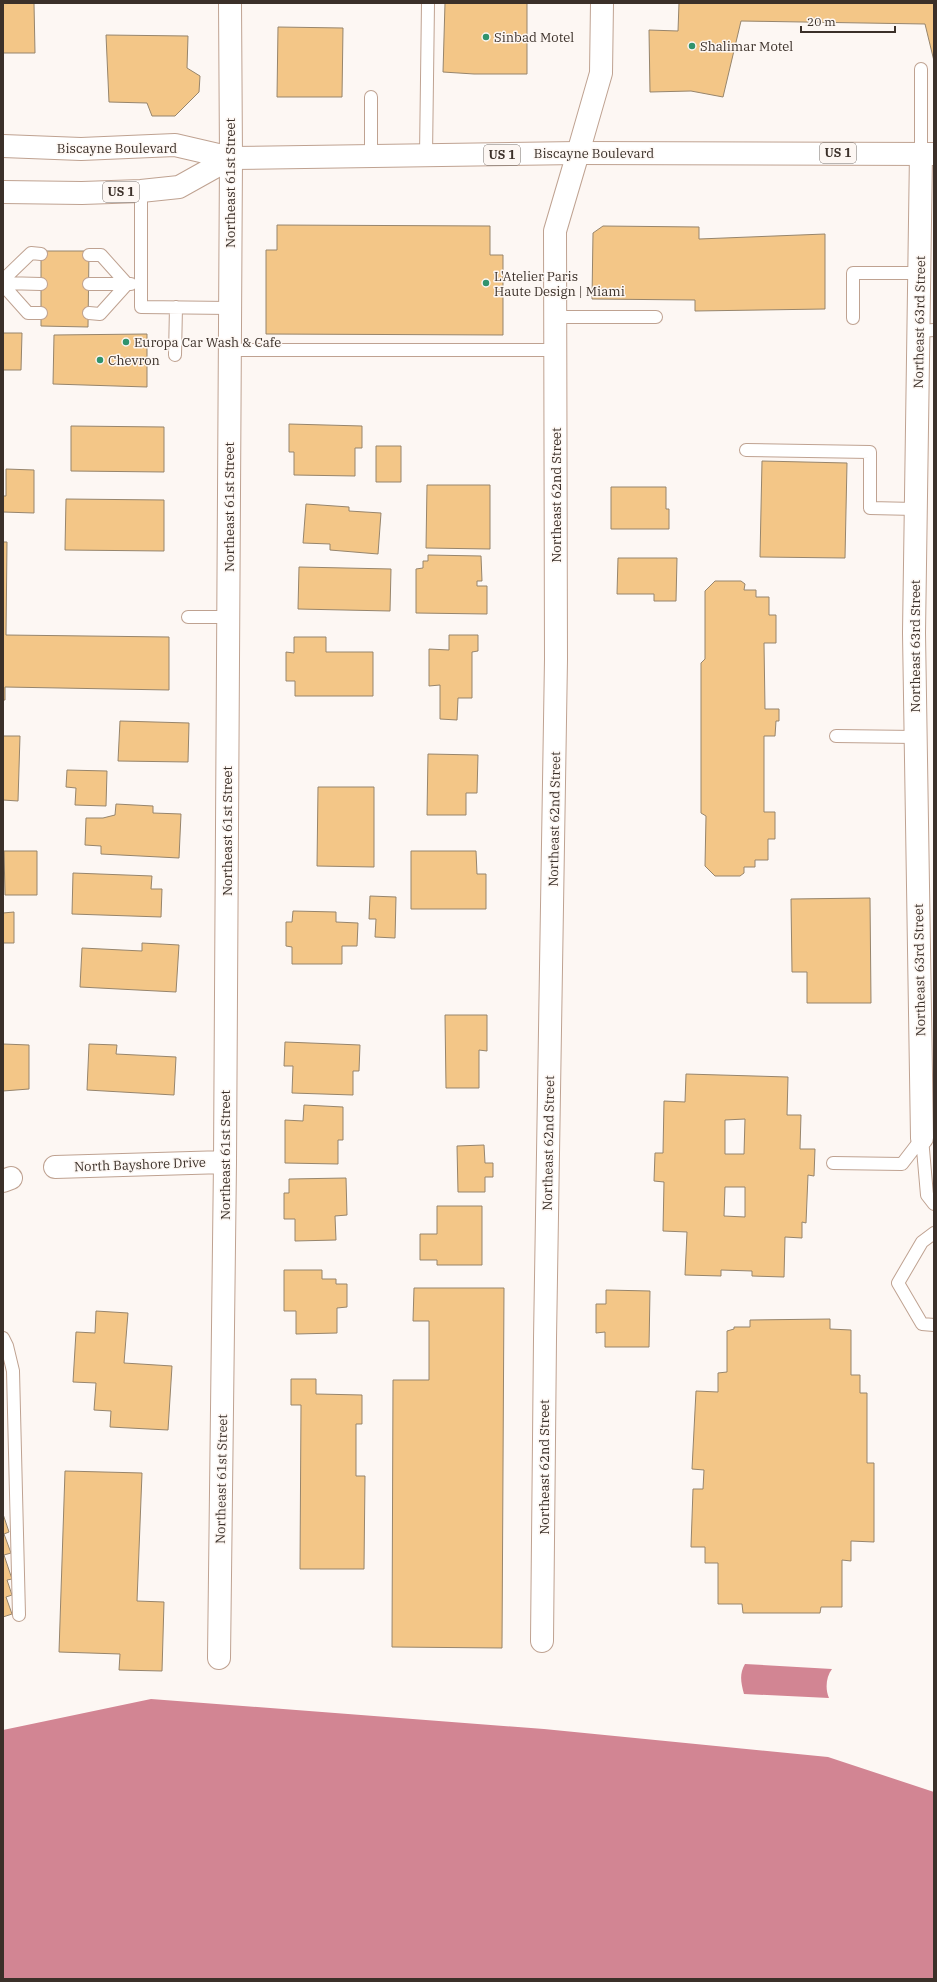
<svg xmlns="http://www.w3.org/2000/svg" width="937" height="1982" font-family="'IBM Plex Serif',serif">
<rect width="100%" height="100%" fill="#fdf7f3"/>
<path fill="#d28593" d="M745,1664L832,1669C826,1677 825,1689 829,1698L744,1694C741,1683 739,1674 745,1664Z
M151,1699L544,1729L828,1757L934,1792V1979H3V1730Z"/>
<path fill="#f3c687" stroke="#97856c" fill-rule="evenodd" d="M3,3H34L35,53H3Z
M445,3H527V74H474L443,72Z
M679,3H934V61L925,24L741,21L723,97L691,91L650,92L649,30L678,31Z
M278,27L343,28L342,97H277Z
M106,35L188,36L187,68L200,76L199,92L175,116H152L147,103L109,102Z
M277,225L490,226V255H503V335L266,334V250H277Z
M603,226L699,227V239L825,234V309L695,311V300L592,299L593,233Z
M41,251H89L88,327L41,326Z
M3,333H22L21,370H3Z
M147,334V387L53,384L54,335Z
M289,424L362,426V448H355V476L294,475V452H289Z
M71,426L164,427V472L71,471Z
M376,446H401V482H376Z
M762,461L847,463L845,558L760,557Z
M6,469L34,470V513L3,512V496H6Z
M427,485H490V549L426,548Z
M611,487H666V509H669V529H611Z
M66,499L164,500V551L65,550Z
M306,504L349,507V511L381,513L378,554L330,550V544L303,543Z
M3,542H7L6,635L169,637V690L5,687V700H3Z
M428,555L481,556L482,581H477V586H487V614L416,613V569L423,568V561H428Z
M618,558H677L676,601H654V594H617Z
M299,567L391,569L390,611L298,609Z
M715,581H741L745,584L744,590H756V597H769V615H776V643H764L765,709H779V721H776L775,736H764V812H775V839H768V860H755V867H744V873L740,876H715L705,866L706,816L701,813V663L705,659V591Z
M449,635H478V651L472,652V698H458L457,720L440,719V685L429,686V649L449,650Z
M294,637H326V652H373V696H295V681H286V652L294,653Z
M120,721L189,723L188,762L118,761Z
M3,736H20L18,801L3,800Z
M428,754L478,755L477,793H466V815H427Z
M67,770L107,771L106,806L75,805L76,788L66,787Z
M318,787H374V867L317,866Z
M116,804L153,806V813L181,814L179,858L101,854V846L85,845L86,818H103L115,815Z
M4,851H37V895H5Z
M411,851H476L477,874H486V909H411Z
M73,873L152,876L151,889H162L161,917L72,914Z
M370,896L396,897L395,938L375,937L376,919H369Z
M870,898L871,1003H807V972H792L791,899Z
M293,911L336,912V922L358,923L357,946H342V964H292V947L286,946V922H292Z
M14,912V943H3V913Z
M142,943L179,945L176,992L80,987L82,948L142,951Z
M445,1015H487V1051L479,1050V1088H446Z
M285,1042L360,1045L359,1071H353V1095L292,1093L293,1066H284Z
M3,1044L29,1045V1089L3,1091Z
M89,1044L117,1045L116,1054L176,1057L174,1095L87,1090Z
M686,1074L788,1077L787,1115H801L800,1149H815L814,1176L808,1175L806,1223L802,1222V1238L785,1237L784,1277L752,1276V1271L721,1270V1276L685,1275L687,1232L663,1231L664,1182L654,1181L655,1153H663L664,1101L685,1102ZM745,1119L744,1154H725V1120ZM725,1187H745V1217L724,1216Z
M304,1105L343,1107V1140H338V1164L285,1163V1120L303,1121Z
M484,1145L485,1163H493V1177H485V1192H458L457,1146Z
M346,1178L347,1215L335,1216L336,1240L295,1241V1219H284V1193H289V1179Z
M437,1206H482V1265H437V1260H420V1234H437Z
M284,1270H322V1279H336V1284H347V1307L337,1308V1333L296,1334V1311H284Z
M414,1288H504L502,1648L392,1647L393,1380H429V1321H413Z
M606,1290L650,1291L649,1347H605V1332L596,1333V1304H606Z
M96,1311L128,1313L124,1363L172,1366L168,1430L110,1427L111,1411L94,1410L96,1383L73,1382L76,1332L95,1333Z
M830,1319V1329L851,1330V1375H860V1393H867V1463H874V1542L851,1541V1561L842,1560V1607H821L820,1613H743L742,1604H718V1563H705V1547H691L693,1489H703L704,1470L692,1469L696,1391L718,1392V1373L727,1372V1331L734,1329V1327H750V1320Z
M291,1379H316V1394L362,1395V1424H356V1476H365L364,1569H300L301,1405H291Z
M65,1471L142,1473L137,1601L164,1602L162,1671L119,1670L120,1654L59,1652Z
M3,1514L9,1532L4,1534L11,1553L4,1555L12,1579L7,1580L12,1595L6,1597L12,1614L3,1617Z"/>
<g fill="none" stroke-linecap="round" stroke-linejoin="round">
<g stroke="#bfa291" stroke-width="14">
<path id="lane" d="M921,69V153
M371,97V156
M426,155L428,3
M141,191V307L230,308
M89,255H101L127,284L100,314L89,313
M3,280L31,253L41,254
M3,283L41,284
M89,284H131
M3,285L28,313H41
M555,317H656
M853,318V273H919
M919,331L934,330
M230,350H556
M175,355L176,307
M746,450L870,452V508L915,509
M188,617H228
M836,736L915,737
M922,1138L927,1195L934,1204
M833,1163L902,1164L922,1138
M934,1233L922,1242L898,1283L922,1324L934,1325
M3,1338L7,1346L13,1371L19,1615"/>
</g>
<g stroke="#bfa291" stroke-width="24">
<path id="street" d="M921,153L914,633L922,1138
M55,1167L225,1162
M3,1181L11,1178
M542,1641L545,1339L556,659L555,231L578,153
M219,1658L225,1162L231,158"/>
</g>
<g stroke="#bfa291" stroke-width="24">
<path id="secondary" d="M230,3L231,158
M578,153L601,73L602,3"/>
</g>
<g stroke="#bfa291" stroke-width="24">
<path id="primary" d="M3,146L81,149L175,145L231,158L578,153L934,154
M3,192L82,193L141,191L179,187L231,158"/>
</g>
<use href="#lane" stroke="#fff" stroke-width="12"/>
<use href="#street" stroke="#fff" stroke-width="22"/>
<use href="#secondary" stroke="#fff" stroke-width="22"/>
<use href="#primary" stroke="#fff" stroke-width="22"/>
</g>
<g fill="#31936d" stroke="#fdf7f3" stroke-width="1.5">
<circle cx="486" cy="37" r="4"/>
<circle cx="692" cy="46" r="4"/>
<circle cx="486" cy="283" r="4"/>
<circle cx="126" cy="342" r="4"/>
<circle cx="100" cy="360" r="4"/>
</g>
<g text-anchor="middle" stroke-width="3" stroke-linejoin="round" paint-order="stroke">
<g fill="#fdf7f3" stroke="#756c66" stroke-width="1">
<rect x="820" y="143" width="36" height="20" rx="3"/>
<rect x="484" y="145" width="36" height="20" rx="3"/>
<rect x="103" y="182" width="36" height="20" rx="3"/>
</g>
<g font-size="12" font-weight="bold" fill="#3b3029">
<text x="838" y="157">US 1</text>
<text x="502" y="159">US 1</text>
<text x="121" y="196">US 1</text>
</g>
<g font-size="13" fill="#3b3029" stroke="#fdf7f3" text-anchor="start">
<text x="494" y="42">Sinbad Motel</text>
<text x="700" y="51">Shalimar Motel</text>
<text x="494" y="281">L'Atelier Paris<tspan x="494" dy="15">Haute Design | Miami</tspan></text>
<text x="134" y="347">Europa Car Wash &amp; Cafe</text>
<text x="108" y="365">Chevron</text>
</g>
<g font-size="13" fill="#3b3029" stroke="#fdf7f3">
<text x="117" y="153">Biscayne Boulevard</text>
<text x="594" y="158">Biscayne Boulevard</text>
<text transform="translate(230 183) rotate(-90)" y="5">Northeast 61st Street</text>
<text transform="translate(919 322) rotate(-89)" y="5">Northeast 63rd Street</text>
<text transform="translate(556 495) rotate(-90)" y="5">Northeast 62nd Street</text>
<text transform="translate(229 507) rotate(-90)" y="5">Northeast 61st Street</text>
<text transform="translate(915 646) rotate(-90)" y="5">Northeast 63rd Street</text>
<text transform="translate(554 819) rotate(-89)" y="5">Northeast 62nd Street</text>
<text transform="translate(227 831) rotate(-90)" y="5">Northeast 61st Street</text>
<text transform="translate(919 970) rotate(-91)" y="5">Northeast 63rd Street</text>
<text transform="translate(548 1143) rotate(-89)" y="5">Northeast 62nd Street</text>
<text transform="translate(225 1155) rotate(-90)" y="5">Northeast 61st Street</text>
<text transform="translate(140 1164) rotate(-2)" y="5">North Bayshore Drive</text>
<text transform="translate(544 1467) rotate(-90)" y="5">Northeast 62nd Street</text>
<text transform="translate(221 1479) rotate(-89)" y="5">Northeast 61st Street</text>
</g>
</g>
<rect width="937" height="1982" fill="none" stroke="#3b3029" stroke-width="8"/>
<path d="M801 26v6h94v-6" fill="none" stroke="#3b3029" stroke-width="2"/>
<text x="807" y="26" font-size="12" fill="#3b3029" stroke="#fdf7f3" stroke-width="3" paint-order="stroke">20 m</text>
</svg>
